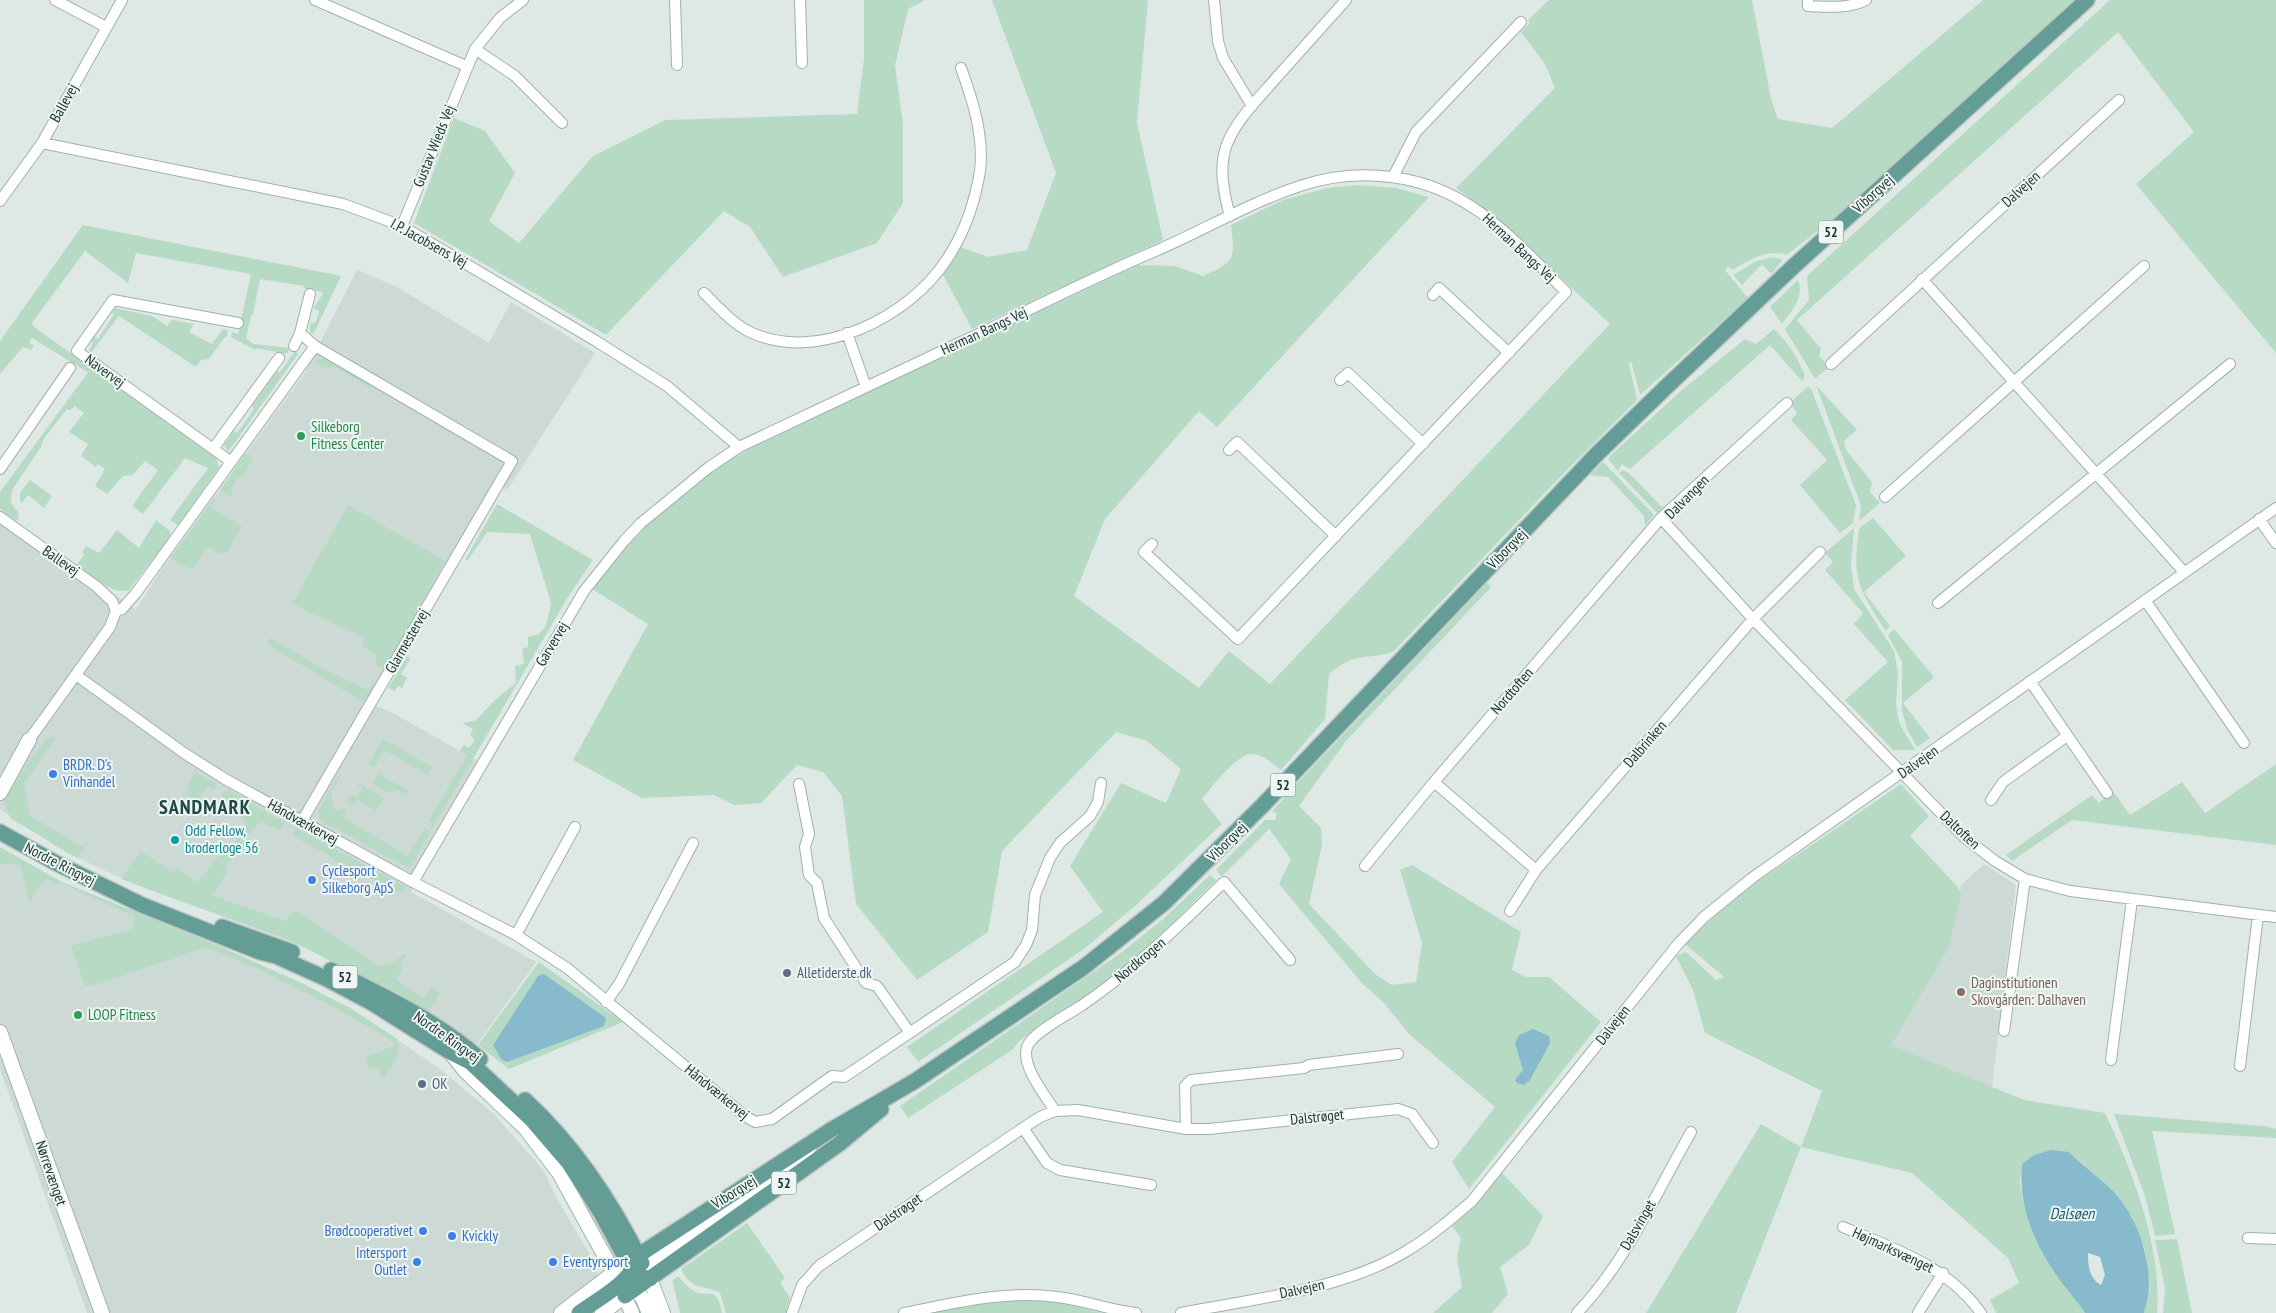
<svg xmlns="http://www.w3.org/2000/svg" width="2276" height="1313" font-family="'PT Sans Narrow',sans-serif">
<rect width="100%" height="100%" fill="#dee9e5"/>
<path fill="#ccd9d4" d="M357,270L397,287L489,343L511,302L595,353L508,489L492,487L367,702L395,714L486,766L411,892L536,962L476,1046L430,1014L384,987L295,942L149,890L99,868L62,850L0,809V510L136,610L159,573L304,374Z
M0,848L36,870L91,896L243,958L351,1008L440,1069L495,1115L544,1171L556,1197L594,1262L611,1313H87L0,1069Z
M1984,864L2016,885L1992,1087L1884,1043L1961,893L1960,886Z"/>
<path fill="#b7dac5" d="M864,0H925L908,9L895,65L903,125V203L877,243L783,277L750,227L724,211L606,335L414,223L454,118L485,131L515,173L489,221L519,243L593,156L665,120L857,114L864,59Z
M992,0H1148L1137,123L1163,240L972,329L942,273L960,247L988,257L1027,250L1056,173Z
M1549,0H1752L1771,99L1778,119L1832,128L1983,0H2074L1844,210L1787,255C1766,249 1750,259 1733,270L1728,267L1725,270L1748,298L1640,395L1631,361L1629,364L1637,400L1561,476L1393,652C1362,661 1357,651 1329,674L1325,719L1281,770C1273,764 1264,755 1254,754C1236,753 1213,786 1202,799L1222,824L1135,906L1084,949L918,1062L907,1047L1103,912L1070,866L1121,783L1166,803L1181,769L1147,741L1116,732L1002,851L988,932L917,980L856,904L842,796L823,772L797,765L761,803L735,805L713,795L642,798L573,760L648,624L592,589C609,566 626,541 648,522C686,488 728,460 772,435L1138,265L1175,266L1203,276C1236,261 1235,260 1231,225L1283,200L1327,188L1357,185L1396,188L1429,197L1217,427L1199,411L1105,519L1074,596L1199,688L1229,651L1270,684L1610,324L1502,222L1456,188L1555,88L1545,64L1521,32L1530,23L1528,20Z
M2110,0H2276V353L2136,184L2194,132L2118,32L1797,320L1821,349L1819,356L1829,367L1816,378L1814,377L1785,329L1809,300L1807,276Z
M83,225L341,276L314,333H310V324L316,322L319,311L314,309C315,303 320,301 323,292L305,289L304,286L260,279L253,315H251L246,338L253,344L290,348L287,354L256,348L255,350L231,337L232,332L238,334L251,274L136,253L128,283L85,251L32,323L33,326L216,458L219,467L178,525L170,520L208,468L185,458L143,514L132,506L158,470L145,461L133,475L123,476L107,494L95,486L105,469L98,464L96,467L81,456L88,444L69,432L84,413L75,406L70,410L67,409L43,440L41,447L12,490L11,503L18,512L19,518L16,521L0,509V492L89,371L87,372L32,338L29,342L34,346L31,350L23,347L0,374V341Z
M1773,257L1783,260L1771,274L1762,264L1742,285L1733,275L1757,261Z
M1798,280C1805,296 1792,311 1782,324L1770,307Z
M115,308L152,316L167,326L172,320L194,324L189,332L212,344L223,329L228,330L227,336L224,338L209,359L201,360L196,367L119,316L91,353L89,351L93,343L91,341L94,336L98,339L114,314L112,312Z
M1774,329C1789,343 1798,358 1805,376L1802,381L1770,345L1630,469L1622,464L1618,471L1608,459L1611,455L1682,390L1745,339L1756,344Z
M295,351L298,354L228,452L224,445L234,431L237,433L254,409L252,406L277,371L280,372Z
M324,358L332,360L374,385L369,387L335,367L323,368L313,361Z
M1816,385L1857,430L1844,441L1846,450L1872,482L1870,492L1880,503L1859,521L1861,506Z
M1807,387L1810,388L1812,391L1856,505L1853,523L1840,533L1800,485L1827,460L1791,420L1797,413L1790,403Z
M245,454L253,459L243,476L238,478L232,488L233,492L230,497L220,490Z
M1603,462L1654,515L1645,526L1644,516L1608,477L1590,475Z
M1623,470L1629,473L1661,506L1664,507L1657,513L1619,473Z
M30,480L52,496L44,508L28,495L22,503L20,501V493Z
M213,499H215L210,507L242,526L227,552L219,553L208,547L192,570L170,558Z
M497,504L593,560L568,597L409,868L323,822L319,816V809L339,775H341L331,793L333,808L340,812L343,808L347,811L344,818L408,856L425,828L429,830L433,823L429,821L467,755L460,751L464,745L469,748L475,740L470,735L473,729L462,723L475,721L495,700L516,683L515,666L524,664L522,649L528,647V637L539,634L546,626L551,603L530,534L487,532L468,560H465Z
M348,505L445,561L385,669L375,665L377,655L363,647L364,638L292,604Z
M1873,518L1906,556L1864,592L1890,626L1887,630H1885C1858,587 1852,580 1859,528Z
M156,520L170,531V537L129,590C111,596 90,574 77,564L84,555L82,552L86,546L99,553L117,530L139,548Z
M1854,528L1851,564L1854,589L1894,651L1898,673L1896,704L1898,718L1901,726L1915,750H1893L1845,700L1888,662L1854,624L1863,613L1825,570L1833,562L1825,553Z
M1487,583L1491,587L1346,741L1299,806L1321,828L1322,845L1309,904L1375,974L1392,985L1416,982L1422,943L1400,870L1412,865L1521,932L1512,970L1526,977H1549L1601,1022L1469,1189L1452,1162L1495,1107L1409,1034L1385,1004L1361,982L1279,884L1291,859L1269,829L1222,876L1216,870L1265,820H1275L1277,813L1272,812L1287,794Z
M1894,629L1934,677L1903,703L1930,738L1917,747L1907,729L1902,711V662L1888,635Z
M270,638L331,673L368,690L373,683L375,686L365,703L267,644Z
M408,655L410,660L401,674L407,678L402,688L398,686L395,691L388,688Z
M47,737H53L55,739L24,784L29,815L77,844L83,845L88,843L77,858L10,818L3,798Z
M383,739L432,767L428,775L384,750L374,768L368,765Z
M2276,764V845L2072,820L2012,861L2006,855L2092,795L2099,803L2113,791L2130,815L2182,782L2205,813Z
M196,772L216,784V787L214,790L208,786L197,801L186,794L189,790L187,786Z
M378,773L410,792L405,794L398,790L388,793L373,783Z
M359,784L383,798L376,811L357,799L351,806L346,802L350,795L357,797L362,788L357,785Z
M1901,784L1929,816L1910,836L1958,887L1961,893L1949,947L1891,1045L2024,1100L2105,1113C2133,1172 2162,1247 2157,1313H2144L2150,1288L2145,1250L2132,1217L2069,1152L2022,1164L2020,1182L2023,1201L2085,1313H1996L1990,1300L2019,1283L2008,1258L1912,1173L1801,1147L1736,1313H1646L1761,1124L1801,1147L1822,1091L1705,1033L1693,990L1676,956L1686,952L1716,980L1724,977L1685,944L1734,898Z
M229,790L285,823L279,831L260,820L225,867L228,870L213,896L286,921L295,910L379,966L391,964L404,954L407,955L401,963L402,969L396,980L423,998L432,987L440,992L427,1013L388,990L293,942L121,879L141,851L172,872L178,869L198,882L222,852L226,855L247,824L242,820L246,812L221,795Z
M296,828L406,887L405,890L395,892L293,836Z
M0,847L62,882L210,942L304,984L349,1008L396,1038C404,1054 391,1066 382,1080L379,1069L370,1070L365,1057L394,1046L393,1042C331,1003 273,975 206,947L102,983L85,986L71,946L132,929L135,917L62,883L58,885L50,880C37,883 35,893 30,904L21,867L14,863L0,865Z
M1210,875L1216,880L1144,951L1111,979L1061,1015L1020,1040L1012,1050L908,1118L900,1106L1122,952L1163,919Z
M539,962L623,1022L509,1069L478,1045Z
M2114,1114L2264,1126L2276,1129V1138L2152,1131L2175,1234L2155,1236L2145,1196Z
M1502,1173L1543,1216L1529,1245L1500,1267L1508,1294L1492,1313H1433L1462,1287L1457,1259L1461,1238L1452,1226L1477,1203Z
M747,1223L785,1278L780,1283L790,1297L786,1313H726L720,1293C702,1284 691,1291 681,1269Z
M2177,1239L2192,1313H2163L2165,1288L2155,1240Z
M678,1276C682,1280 687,1287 692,1290C709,1300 716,1282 722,1313H680L673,1283V1280Z
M1016,1299L1058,1302L1102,1313H930L969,1305Z"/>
<path fill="#87bacd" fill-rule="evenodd" d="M544,974L606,1018L604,1026L507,1062L502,1060L493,1045L538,976Z
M1533,1029L1549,1036L1550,1043L1530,1080L1524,1085L1517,1083L1515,1080L1523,1070L1515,1043L1519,1035Z
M2051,1150L2069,1152C2084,1168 2104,1180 2118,1197C2138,1221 2149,1255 2149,1286C2149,1295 2146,1305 2144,1313H2085C2076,1299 2064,1287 2055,1273C2033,1241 2018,1203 2022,1164L2034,1155ZM2088,1253L2100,1257L2105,1275L2101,1285C2089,1278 2088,1266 2088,1253Z"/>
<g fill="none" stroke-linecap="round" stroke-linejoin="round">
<g stroke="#a1b0ac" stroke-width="12">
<path id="street" d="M55,0L106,27
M315,0L466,66
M675,0L677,65
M800,0L802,63
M1214,0L1218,41L1223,58L1252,106
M1808,0V6C1827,7 1849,9 1866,0
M475,49L515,76L562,123
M42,143L343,204L402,226L596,341L667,386L739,447
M1393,177L1416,132L1521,22
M0,201L42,143L122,0
M1230,216C1224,194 1218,167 1227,144C1237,119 1259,98 1277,77C1300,51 1323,26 1346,0
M402,226L475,49L500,18L523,0
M1922,279L2184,572
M704,293C718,307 732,323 750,332C817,364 910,317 947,259C965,232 975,202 980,171C984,135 973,101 961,68
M1433,295L1439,288L1509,353
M300,333L315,346
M847,333L866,387
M294,346L300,333L310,294
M1831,364L2119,100
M1340,380L1348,373L1423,444
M213,449L279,358
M1229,450L1237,442L1336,536
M230,461L77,351L113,300L238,323
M0,469L70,368
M1885,497L2144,266
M0,517L96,586L112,601L116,611L110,627L29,740
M1661,518L1753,619L1964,837L1995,861L2025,879L2070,891L2276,917
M2259,519L2276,543
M2145,600L2244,743
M1938,603L2230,364
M116,611L122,609L136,593L315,346L512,461L302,821
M76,675L184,753L225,779L413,882L516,935L567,968L745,1116L755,1122L772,1119L832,1076L844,1077L1015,962L1026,945L1032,930L1035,895L1050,858L1060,843L1090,816L1098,802L1101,783
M2030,681L2107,793
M1434,782L1536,870
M799,784L809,834L805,847L809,875L817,883L824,918L866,983L877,986L910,1033
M1991,800L2003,782L2067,736
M1365,866L1434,782L1661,518L1787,403
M413,882L584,591L624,541L641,523L708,468L739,447C823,407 907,368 991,328C1047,301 1103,273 1160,249C1206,229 1251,202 1300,186C1329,176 1360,173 1391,177C1469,186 1514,240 1566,292L1238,639L1144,552L1152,544
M1510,911L1536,870L1753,619L1820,552
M516,935L575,827
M606,1002L619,984L693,843
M2004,1031L2025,879
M2111,1060L2132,900
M2240,1066L2258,915
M1055,1111C1045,1095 1021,1066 1027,1047C1032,1033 1067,1015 1081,1006C1135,969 1177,928 1224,882L1290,960
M1023,1128L1047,1163L1060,1170L1151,1185
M1186,1129L1185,1086L1191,1080L1304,1068L1309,1065L1398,1054
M1843,1227C1894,1249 1948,1266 1981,1313
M2248,1238L2276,1239
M792,1313L802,1285L819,1266L1023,1128L1040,1117L1055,1111L1078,1110L1186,1129H1209L1398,1109L1412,1114L1433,1143
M904,1313C955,1303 1005,1290 1057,1297C1084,1300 1109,1310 1136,1313
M1181,1313C1253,1299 1342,1290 1405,1252C1429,1238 1451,1219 1472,1201L1678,944L1704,917L1752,878L2276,508
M1577,1313C1626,1262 1656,1193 1691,1132
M1918,1313L1943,1273"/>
</g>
<g stroke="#9eb4af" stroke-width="16">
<path id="secondary" d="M0,793L29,740
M0,1032L102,1313
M450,1052L465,1071L525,1128L559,1173L614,1273L632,1313
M650,1279L663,1313
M630,1281L643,1299L649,1313
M561,1313L620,1268
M602,1313L625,1296L631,1283L644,1267L776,1177L799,1160L810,1146"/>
</g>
<g stroke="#bcc3c2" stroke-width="18">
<path id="primary" d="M0,832L56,863L142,905L260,952L276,956L327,979L372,1003L450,1052L470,1062L532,1120L568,1162L601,1213L632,1270L640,1276L650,1279
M222,927L292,952
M331,970C382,995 437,1021 480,1059
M525,1100C575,1146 612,1202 642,1263
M625,1296L839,1144L881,1109
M579,1313C601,1297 631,1283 639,1255L831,1130L915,1081L1084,967L1164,903L1264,804L1598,453L1663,390L1794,266L2087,0"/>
</g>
<use href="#street" stroke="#fff" stroke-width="10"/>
<use href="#secondary" stroke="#fff" stroke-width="14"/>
<use href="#primary" stroke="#649d95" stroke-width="15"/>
</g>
<g fill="#2e9e5b" stroke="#eef6f3" stroke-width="2">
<circle cx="301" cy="436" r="5"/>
<circle cx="78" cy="1015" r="5"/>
</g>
<g fill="#3f7fe0" stroke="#eef6f3" stroke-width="2">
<circle cx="53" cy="774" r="5"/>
<circle cx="312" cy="880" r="5"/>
<circle cx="423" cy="1231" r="5"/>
<circle cx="452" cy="1236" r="5"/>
<circle cx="417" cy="1262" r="5"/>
<circle cx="553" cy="1262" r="5"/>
</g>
<circle fill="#0f9aa8" stroke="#eef6f3" stroke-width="2" cx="175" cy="840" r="5"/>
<g fill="#5c6f8a" stroke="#eef6f3" stroke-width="2">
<circle cx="787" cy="973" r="5"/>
<circle cx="422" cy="1084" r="5"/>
</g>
<circle fill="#8d6e63" stroke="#eef6f3" stroke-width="2" cx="1961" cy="992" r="5"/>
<g text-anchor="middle" stroke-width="4" stroke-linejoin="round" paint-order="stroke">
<g fill="#eef6f3" stroke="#5e716d" stroke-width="1">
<rect x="1818.5" y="220.5" width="25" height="23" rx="4"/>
<rect x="1270.5" y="773.5" width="25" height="23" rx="4"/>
<rect x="332.5" y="965.5" width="25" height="23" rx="4"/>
<rect x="771.5" y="1171.5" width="25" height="23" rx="4"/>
</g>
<g font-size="14" font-weight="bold" fill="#203834">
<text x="1831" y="237">52</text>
<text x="1283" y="790">52</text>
<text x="345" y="982">52</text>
<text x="784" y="1188">52</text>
</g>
<g font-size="15" fill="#203834" stroke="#eef6f3">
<text transform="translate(64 103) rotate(-61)" y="5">Ballevej</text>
<text transform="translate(434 146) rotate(-68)" y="5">Gustav Wieds Vej</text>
<text transform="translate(2021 189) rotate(-42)" y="5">Dalvejen</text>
<text transform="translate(1873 194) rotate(-42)" y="5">Viborgvej</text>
<text transform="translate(429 243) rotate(29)" y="5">I.P. Jacobsens Vej</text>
<text transform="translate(1519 248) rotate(43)" y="5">Herman Bangs Vej</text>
<text transform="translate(984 331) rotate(-25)" y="5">Herman Bangs Vej</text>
<text transform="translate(105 371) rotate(36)" y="5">Navervej</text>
<text transform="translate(1687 497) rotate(-45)" y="5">Dalvangen</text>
<text transform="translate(1507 549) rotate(-46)" y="5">Viborgvej</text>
<text transform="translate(61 561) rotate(35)" y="5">Ballevej</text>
<text transform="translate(407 641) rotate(-60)" y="5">Glarmestervej</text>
<text transform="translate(552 644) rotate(-59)" y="5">Garvervej</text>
<text transform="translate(1512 691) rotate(-49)" y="5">Nordtoften</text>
<text transform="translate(1645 744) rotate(-49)" y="5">Dalbrinken</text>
<text transform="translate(1918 762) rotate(-35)" y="5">Dalvejen</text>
<text transform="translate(303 822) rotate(29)" y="5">Håndværkervej</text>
<text transform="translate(1960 830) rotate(43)" y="5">Daltoften</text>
<text transform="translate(1227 842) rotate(-45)" y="5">Viborgvej</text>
<text transform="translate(60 864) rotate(27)" y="5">Nordre Ringvej</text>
<text transform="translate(1140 960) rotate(-40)" y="5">Nordkrogen</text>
<text transform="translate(1613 1025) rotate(-52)" y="5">Dalvejen</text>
<text transform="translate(447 1037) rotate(35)" y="5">Nordre Ringvej</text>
<text transform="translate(717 1092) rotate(39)" y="5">Håndværkervej</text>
<text transform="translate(1317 1117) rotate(-6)" y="5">Dalstrøget</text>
<text transform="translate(51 1173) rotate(71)" y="5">Nørrevænget</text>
<text transform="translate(734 1192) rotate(-32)" y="5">Viborgvej</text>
<text transform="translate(898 1212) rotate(-34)" y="5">Dalstrøget</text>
<text transform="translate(1638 1225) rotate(-60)" y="5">Dalsvinget</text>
<text transform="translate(1893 1250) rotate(25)" y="5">Højmarksvænget</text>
<text transform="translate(1302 1289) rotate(-12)" y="5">Dalvejen</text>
</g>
<g font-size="15" fill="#27864d" stroke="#eef6f3" text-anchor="start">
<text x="311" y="432">Silkeborg<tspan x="311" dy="17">Fitness Center</tspan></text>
<text x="88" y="1020">LOOP Fitness</text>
</g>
<g font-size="15" fill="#366cbe" stroke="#eef6f3" text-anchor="start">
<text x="63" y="770">BRDR. D's<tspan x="63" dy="17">Vinhandel</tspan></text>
<text x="322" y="876">Cyclesport<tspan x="322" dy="17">Silkeborg ApS</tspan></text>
<text x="413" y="1236" text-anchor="end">Brødcooperativet</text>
<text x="462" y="1241">Kvickly</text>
<text x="407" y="1258" text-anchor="end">Intersport<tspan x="407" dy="17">Outlet</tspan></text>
<text x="563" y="1267">Eventyrsport</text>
</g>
<g font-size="15" fill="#0d838f" stroke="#eef6f3" text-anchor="start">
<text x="185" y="836">Odd Fellow,<tspan x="185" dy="17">broderloge 56</tspan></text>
</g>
<g font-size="15" fill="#4e5e75" stroke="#eef6f3" text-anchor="start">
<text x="797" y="978">Alletiderste.dk</text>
<text x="432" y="1089">OK</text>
</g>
<g font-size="15" fill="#785e54" stroke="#eef6f3" text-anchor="start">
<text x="1971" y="988">Daginstitutionen<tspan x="1971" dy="17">Skovgården: Dalhaven</tspan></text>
</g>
<g font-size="16" font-style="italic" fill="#1e5970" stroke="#eef6f3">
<text x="2072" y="1219">Dalsøen</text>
</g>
<g font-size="20" font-weight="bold" letter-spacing="1" fill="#1d4843" stroke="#eef6f3">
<text x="205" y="814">SANDMARK</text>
</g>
</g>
</svg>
